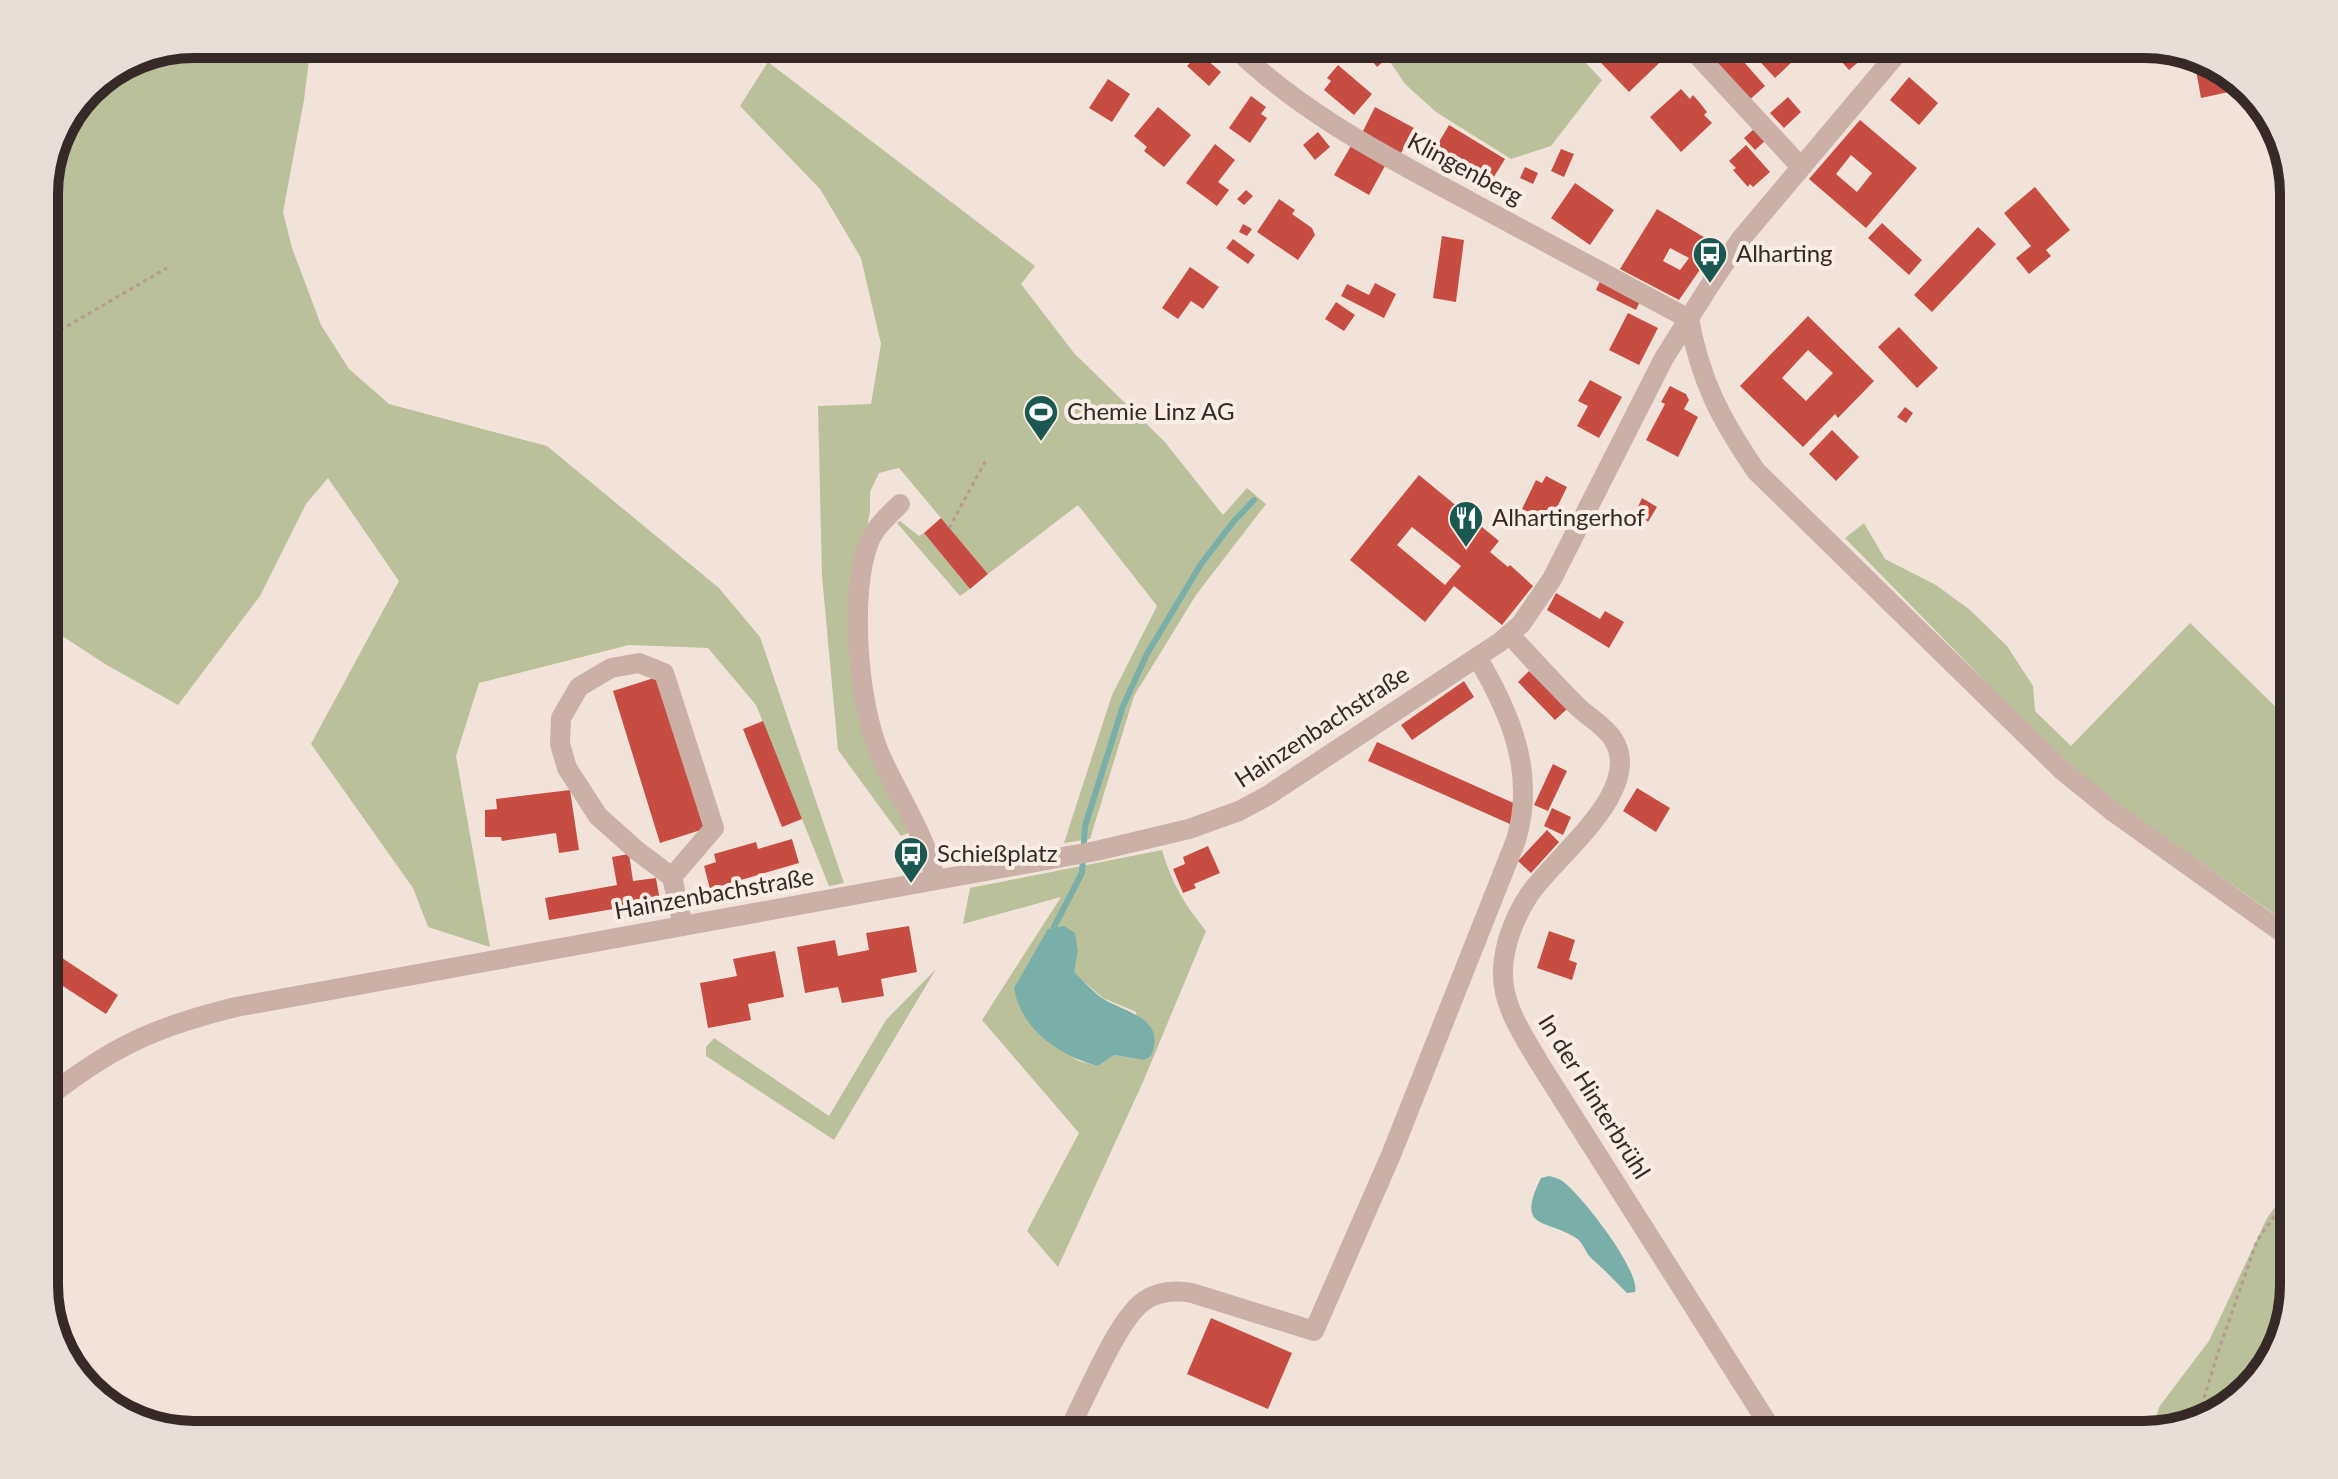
<svg xmlns="http://www.w3.org/2000/svg" width="2338" height="1479" font-family="Lato,sans-serif">
<rect width="100%" height="100%" fill="#f2e3da"/>
<path fill="#bac19a" fill-rule="evenodd" d="M194,44H311L304,100L283,212L292,248L321,325L349,369L389,404L547,446L719,588L760,637L844,883L829,886L756,705L708,648L629,645L479,683L456,756L490,947L428,927L413,888L311,744L399,581L328,478L306,504L260,596L178,705L105,664L44,624V185L88,88L137,55Z
M1378,44H1488L1491,47L1496,44H1568L1602,80L1551,146L1511,159L1436,112L1405,84Z
M768,62L1035,266L1021,284L1074,353L1164,441L1223,515L1247,488L1266,504L1196,595L1134,696L1090,839L1064,843L1112,695L1157,606L1078,505L988,574L899,468L879,473L870,492V512L857,576L855,673L913,831L901,836L838,750L822,576L818,406L871,404L881,344L861,258L820,189L740,106Z
M900,521L919,536L924,533L970,589L960,596L897,523Z
M1864,523L1885,559L1936,585L1970,610L2007,646L2033,686L2035,711L2071,746L2190,623L2294,725V928L2100,791L2038,735L1845,538Z
M1162,850C1171,882 1185,905 1206,931L1143,1082L1058,1267L1027,1231L1079,1133L982,1020L1061,897L963,924L970,888ZM1078,951L1073,972L1103,998L1136,1012L1144,1060L1114,1055L1098,1066L1079,1061L1048,1042Z
M936,969L834,1140L706,1056V1047L714,1038L829,1116L886,1020Z
M2294,1178V1285L2269,1368L2218,1415L2152,1433L2159,1407L2209,1341L2266,1220Z"/>
<path fill="#79afa8" d="M1064,926L1075,933L1078,951L1074,972C1083,980 1092,991 1102,998C1125,1013 1167,1017 1151,1056L1144,1060L1114,1055L1098,1066C1060,1056 1021,1030 1014,988L1048,929Z
M1549,1176C1553,1177 1557,1178 1561,1180C1580,1193 1641,1271 1635,1292L1627,1293C1615,1281 1604,1269 1591,1258C1585,1252 1583,1242 1576,1238C1546,1218 1515,1231 1541,1178Z"/>
<g fill="none" stroke-linecap="round" stroke-linejoin="round">
<path stroke="#79afa8" stroke-width="6" d="M1054,927L1082,873L1085,826L1123,706L1147,654L1201,564L1234,521L1254,500"/>
</g>
<path fill="#c74d42" fill-rule="evenodd" d="M1343,44L1353,50L1342,63L1334,56Z
M1583,44H1630L1637,52L1645,44H1679L1629,92Z
M1722,44H1778L1793,61L1775,78L1753,54L1744,62L1765,86L1746,103L1706,58Z
M1816,44H1849L1862,59L1849,70L1832,51L1826,56Z
M1378,49L1386,59L1377,67L1369,57Z
M1199,53L1221,72L1209,86L1187,66Z
M2194,59L2227,69L2234,80L2227,81L2229,92L2201,98Z
M1338,65L1372,94L1354,115L1324,90L1331,81L1327,78Z
M1909,77L1938,103L1919,125L1890,100Z
M1108,79L1130,94L1112,122L1089,108Z
M1681,89L1690,99L1693,95L1700,103L1707,112L1704,115L1712,123L1681,152L1650,117Z
M1251,96L1266,107L1261,114L1267,118L1250,143L1229,128Z
M1788,97L1801,112L1784,128L1770,113Z
M1158,107L1191,135L1164,167L1144,151L1147,147L1134,136Z
M1375,107L1414,128L1401,153L1362,133Z
M1860,120L1917,168L1866,228L1809,179ZM1851,155L1872,173L1857,192L1836,174Z
M1449,125L1505,159L1492,180L1481,174L1479,177L1433,152Z
M1755,128L1766,140L1755,150L1744,138Z
M1318,132L1330,147L1315,160L1303,145Z
M1215,144L1235,160L1218,182L1229,190L1217,206L1186,183Z
M1746,145L1770,172L1753,187L1750,184L1748,187L1733,170L1736,168L1729,161Z
M1351,146L1385,166L1369,195L1334,175Z
M1561,149L1574,154L1564,177L1551,171Z
M1525,167L1538,173L1533,184L1520,178Z
M1575,183L1614,210L1590,245L1551,218Z
M2035,187L2070,230L2046,250L2051,256L2029,274L2016,258L2031,246L2004,213Z
M1246,190L1253,196L1244,205L1237,199Z
M1279,199L1295,210L1292,214L1312,228L1315,235L1298,260L1257,232Z
M1657,209L1717,245L1679,300L1620,269ZM1670,248L1689,258L1680,270L1663,261Z
M1882,223L1922,260L1909,275L1868,238Z
M1243,224L1252,229L1247,236L1239,232Z
M1978,227L1996,244L1932,312L1914,295Z
M1442,236L1464,240L1456,302L1433,298Z
M1233,239L1255,255L1248,264L1226,248Z
M1190,267L1219,287L1203,309L1191,301L1178,319L1162,308Z
M1601,279L1641,299L1636,310L1596,290Z
M1375,283L1396,294L1384,318L1341,296L1347,284L1369,295Z
M1336,302L1355,315L1344,331L1325,319Z
M1628,313L1658,328L1639,365L1609,350Z
M1808,316L1874,381L1838,418L1835,414L1803,447L1740,386ZM1808,350L1833,373L1806,401L1782,378Z
M1899,327L1938,368L1917,388L1878,347Z
M1590,380L1622,397L1599,438L1577,426L1588,406L1578,401Z
M1670,386L1686,394L1689,400L1684,409L1698,417L1678,457L1646,440L1665,404L1661,402Z
M1905,407L1913,413L1906,423L1897,417Z
M1832,430L1859,457L1836,481L1809,454Z
M1419,475L1499,541L1490,552L1508,567L1510,565L1533,586L1502,625L1454,586L1425,622L1350,560ZM1412,527L1461,566L1445,585L1397,545Z
M1546,476L1567,487L1550,522L1522,509L1536,480L1542,483Z
M1642,498L1657,507L1648,522L1636,511Z
M941,518L988,574L970,589L924,533Z
M1556,593L1600,619L1605,611L1624,622L1609,648L1547,610Z
M1529,671L1567,709L1555,720L1518,682Z
M657,677L704,829L660,843L613,691Z
M1464,681L1474,697L1412,740L1401,725Z
M763,721L802,819L782,827L743,729Z
M1377,742L1518,805L1510,824L1368,761Z
M1553,764L1567,771L1548,811L1534,805Z
M1637,788L1670,808L1656,832L1623,811Z
M570,790L579,850L559,853L556,833L502,841L501,837H485V810L497,809L496,799Z
M1552,808L1571,817L1563,835L1544,826Z
M1547,830L1559,842L1531,873L1518,861Z
M792,839L799,863L710,889L704,866L716,862L714,854L756,842L758,849Z
M1208,846L1220,873L1194,884L1196,888L1183,893L1173,869L1185,864L1183,857Z
M629,854L633,881L656,878L660,901L549,920L545,898L617,885L612,857Z
M909,926L917,972L881,979L884,996L842,1003L838,987L805,993L797,947L835,940L838,956L869,950L866,933Z
M1549,931L1575,940L1569,960L1577,963L1572,980L1537,968Z
M44,946L118,995L106,1014L55,981L44,1009Z
M775,951L784,997L748,1004L751,1020L708,1028L700,983L737,976L733,959Z
M1211,1318L1292,1353L1268,1409L1187,1374Z"/>
<g fill="none" stroke-linecap="round" stroke-linejoin="round">
<path stroke="#b69a90" stroke-width="3" stroke-dasharray="4 4" stroke-linecap="butt" d="M44,331L64,328L167,268
M949,528L986,460
M2197,1421L2219,1349L2257,1241L2294,1188"/>
<path stroke="#cab0a6" stroke-width="20" d="M1231,44C1299,112 1385,156 1469,201C1542,240 1616,280 1689,319C1701,382 1720,418 1756,471L2063,771L2111,810L2294,941
M1687,44L1801,167
M900,504C889,515 875,527 869,542C849,593 858,702 879,752C897,795 926,834 935,880
M1510,635C1532,659 1554,683 1577,706C1588,717 1605,726 1613,739C1646,790 1554,857 1529,895C1515,916 1504,944 1503,969C1501,1004 1523,1035 1540,1064L1775,1435
M672,877L714,828L664,673L639,663L611,668L579,687L561,718L560,744L567,768L598,816L636,850L672,877L683,926
M44,1100C111,1047 154,1027 236,1007L1096,851L1189,829L1239,811L1267,796L1500,642L1521,624L1552,579L1664,358L1710,285L1740,240L1905,44
M1066,1435C1084,1403 1117,1319 1144,1301C1158,1291 1175,1290 1192,1293L1314,1331L1391,1155L1516,840C1536,774 1511,714 1477,657"/>
</g>
<defs>
<g id="bus-pin" transform="scale(1.8)"><path d="M0 17L-7.5 6A9.5 9.5 0 1 1 7.5 6Z" fill="#1c5852" stroke="#f9ede6"/><path d="M-5-6H5V4H4V6H2V4H-2V6H-4V4H-5ZM-3.5-4V0h7V-4ZM-3.5 1.2v1.5H-2V1.2ZM2 1.2v1.5H3.5V1.2Z" fill="#fff"/></g>
<g id="stadium-pin" transform="scale(1.8)"><path d="M0 17L-7.5 6A9.5 9.5 0 1 1 7.5 6Z" fill="#1c5852" stroke="#f9ede6"/><path d="M0-5a6.5 5 0 1 0 0 10a6.5 5 0 1 0 0-10ZM-3.5-1.8h7v3.6h-7Z" fill="#fff"/></g>
<g id="restaurant-pin" transform="scale(1.8)"><path d="M0 17L-7.5 6A9.5 9.5 0 1 1 7.5 6Z" fill="#1c5852" stroke="#f9ede6"/><path d="M-5-6h1v4h1v-4h1v4h1v-4h1v5L-1.5 .5V6h-2V.5L-5-1ZM5-6V6H3V1.5H1.5Q1.5-4 5-6Z" fill="#fff"/></g>
</defs>
<g fill-rule="evenodd">
<use href="#bus-pin" x="1710" y="254"/>
<use href="#stadium-pin" x="1041" y="412"/>
<use href="#restaurant-pin" x="1466" y="518"/>
<use href="#bus-pin" x="911" y="854"/>
</g>
<g text-anchor="middle" stroke-width="8" stroke-linejoin="round" paint-order="stroke">
<g font-size="24" fill="#362927" stroke="#f9ede6">
<text transform="translate(1465 169) rotate(28)" y="8">Klingenberg</text>
<text transform="translate(1322 727) rotate(-33)" y="8">Hainzenbachstraße</text>
<text transform="translate(714 894) rotate(-10)" y="8">Hainzenbachstraße</text>
<text transform="translate(1594 1097) rotate(58)" y="8">In der Hinterbrühl</text>
</g>
<g font-size="24" fill="#362927" stroke="#f9ede6" text-anchor="start">
<text x="1736" y="262">Alharting</text>
<text x="1067" y="420">Chemie Linz AG</text>
<text x="1492" y="526">Alhartingerhof</text>
<text x="937" y="862">Schießplatz</text>
</g>
</g>
<path d="M0 0H2338V1479H0ZM194 58H2144A136 136 0 0 1 2280 194V1285A136 136 0 0 1 2144 1421H194A136 136 0 0 1 58 1285V194A136 136 0 0 1 194 58Z" fill="#e9ddd7" fill-rule="evenodd"/>
<path fill="none" stroke="#362927" stroke-width="10" d="M194 58H2144A136 136 0 0 1 2280 194V1285A136 136 0 0 1 2144 1421H194A136 136 0 0 1 58 1285V194A136 136 0 0 1 194 58Z"/>
</svg>
